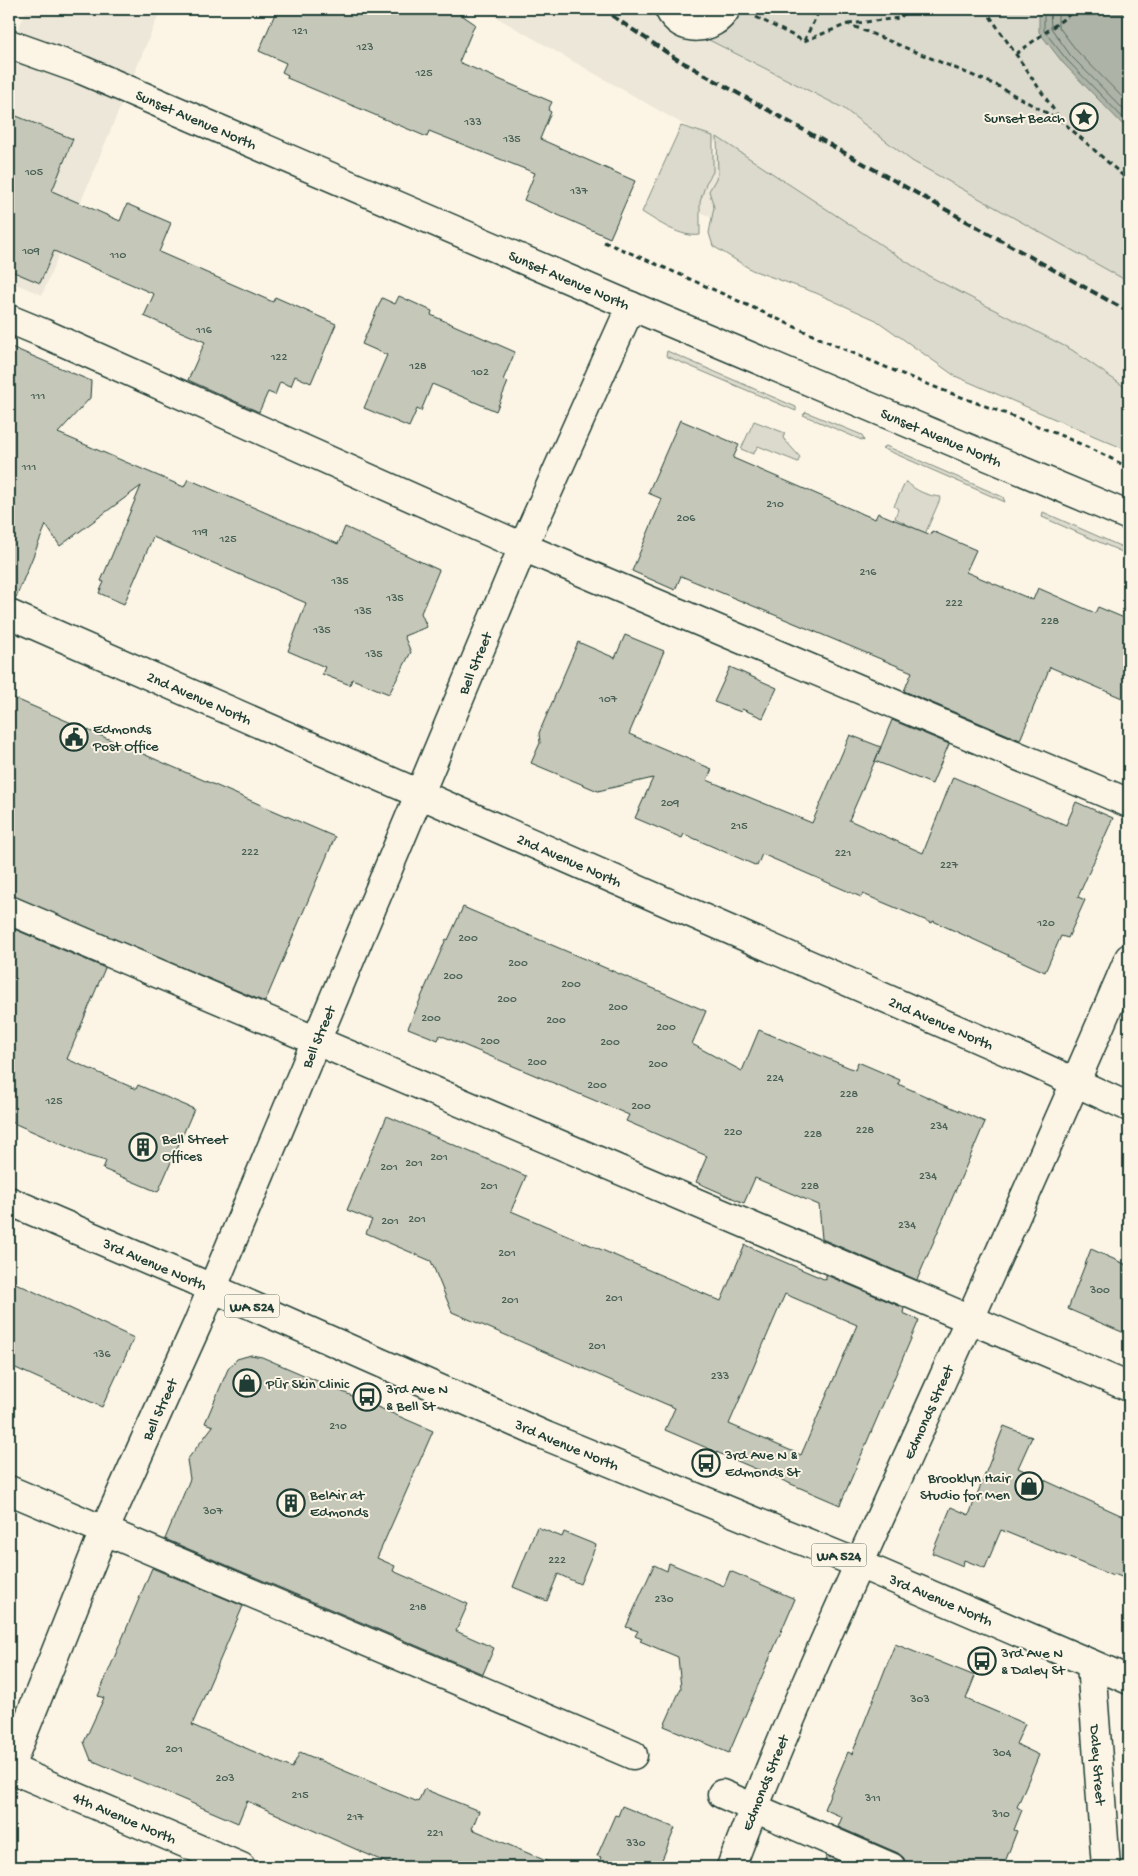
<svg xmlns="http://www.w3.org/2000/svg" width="1138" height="1876" font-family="'Gochi Hand',sans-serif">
<rect width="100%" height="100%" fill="#fcf5e5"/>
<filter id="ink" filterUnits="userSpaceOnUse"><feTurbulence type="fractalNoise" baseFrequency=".02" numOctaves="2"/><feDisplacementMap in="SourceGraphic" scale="10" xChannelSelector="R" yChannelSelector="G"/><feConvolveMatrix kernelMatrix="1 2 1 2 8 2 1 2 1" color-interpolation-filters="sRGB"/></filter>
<g filter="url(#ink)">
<path fill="#ece7d8" d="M27,9H161L42,295L9,281V50Z
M482,9H648L1027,202L1129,265V441L1068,411L675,198L721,146Z"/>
<path fill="#dcdacc" stroke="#7e8c80" d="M648,9H1129V282L912,161L843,108Z
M681,126L713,136V172L706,183L700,202V235C681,238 658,222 642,212Z
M717,137L927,275L1072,350L1129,390V451L955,376L876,320L816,293L752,270L713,246L709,233L714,207L709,191L718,175Z
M667,351L796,407V411L666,356Z
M806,412L862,435L864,441L803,415Z
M754,421L785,433L783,438L800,457L798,462L758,446L753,454L741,449Z
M886,446L1003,497L1005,502L882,448Z
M906,481C915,491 928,496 941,497L925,534L895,518L898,509L894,506Z
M1043,512L1129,550V555L1042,517Z"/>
<path fill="#aeb3a7" stroke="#758479" d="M1039,9H1129V131L1063,63L1039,32Z"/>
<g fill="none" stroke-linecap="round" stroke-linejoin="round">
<path stroke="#586c62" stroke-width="1" d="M1044,9V31L1067,60L1129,124
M1050,9L1051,28L1071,56L1129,115
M1058,9V26L1077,51L1129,104"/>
</g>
<path fill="#c5c7b9" stroke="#1f3d34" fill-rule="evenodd" d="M277,9H453L475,24L459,62L552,102L548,110L551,112L540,139L635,181L610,238L524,200L535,173L429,131L427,137L287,78L288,75L282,72L286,63L259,51Z
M9,113L73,139L52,191L120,221L127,204L171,223L159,252L273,302L275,297L336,324L311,383L295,376L291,386L280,382L275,395L268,392L259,412L188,380L205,342L144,316L154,294L54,251L40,283L9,270Z
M399,296L432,311L431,315L515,352L503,380L508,382L496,411L432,384L421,411L417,409L409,427L364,408L387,355L362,344L382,298L395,304Z
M9,346L91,381L90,398L58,433L184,487L188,479L338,544L345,527L439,570L421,613L427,627L404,636L411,652L389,694L352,679L350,685L322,674L325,667L288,651L306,603L153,537L124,604L99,593L104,582L101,581L141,486L60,546L46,525L15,600L9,599Z
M680,420L739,445L733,458L858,512L875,519L878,513L931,535L932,531L976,550L966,572L1033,600L1038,588L1095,613L1098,607L1129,620V701L1050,667L1020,740L904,691L912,672L681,576L675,590L632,571L662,499L648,493Z
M625,635L664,651L629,734L712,769L707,780L812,823L850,735L881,747L849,820L923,853L953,777L1066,825L1076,802L1113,818L1078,897L1085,900L1068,938L1061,936L1045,972L933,921L932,923L863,894L861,897L762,854L757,866L684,834L682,838L635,818L653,778L598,791L531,763L540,743L539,733L578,642L615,658Z
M730,667L777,688L763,718L742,709L741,712L714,702Z
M9,696L335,837L265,1002L9,895Z
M892,720L949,744L932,784L875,761Z
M463,907L706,1011L692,1044L742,1071L759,1030L855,1070L858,1062L900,1080L898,1084L985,1122L917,1280L822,1239L819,1205L755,1178L744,1203L696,1182L707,1156L626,1121L629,1115L440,1035L438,1040L408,1028L446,939L448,940Z
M14,929L105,968L67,1059L136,1089L138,1085L194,1109L158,1192L103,1169L106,1161L88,1156L9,1121V943Z
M387,1116L526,1176L511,1211L721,1301L745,1245L826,1280V1275L904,1308L903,1313L919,1320L840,1505L665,1430L675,1408L452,1312L431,1261L366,1233L372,1220L347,1210ZM785,1294L857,1325L801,1455L729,1424Z
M1091,1249L1129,1266V1335L1068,1309Z
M9,1280L134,1338L102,1407L9,1365Z
M251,1355L262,1357L433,1431L377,1558L395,1566L393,1571L468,1604L456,1631L494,1648L483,1674L165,1539L190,1479L187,1460L213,1426L205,1423L228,1369L237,1359Z
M1004,1426L1032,1437L1018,1468L1129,1519V1580L1114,1574L1113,1576L1001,1530L985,1568L964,1560L963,1566L932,1553L951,1507L969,1515Z
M537,1527L562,1537L564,1532L596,1545L580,1584L558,1574L547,1601L513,1587Z
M669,1563L724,1586L730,1571L795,1599L729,1753L664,1726L681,1688L678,1657L640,1641L642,1639L635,1636L638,1631L626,1627L654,1565L667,1571Z
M152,1568L243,1606L192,1725L292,1768L300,1752L418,1802L424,1789L479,1811L472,1829L560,1867H396L247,1801L238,1823L91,1760L84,1742L104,1698L98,1696Z
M895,1644L975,1676L966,1699L1025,1724L1016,1744L1039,1755L1017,1807L1022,1810L1014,1830L1017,1831L1003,1867H906L904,1858L898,1853L838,1827L842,1817L824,1809L848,1752L852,1754Z
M622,1806L675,1828L659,1867H597L601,1857L597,1856L615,1815L618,1816Z
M827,1856L852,1867H822Z"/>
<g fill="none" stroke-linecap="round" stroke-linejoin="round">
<g stroke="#1f3d34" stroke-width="31">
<g id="minor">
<path d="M669,9C681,34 713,31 726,9"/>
<path id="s1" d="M9,44L82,70L631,306L1129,516"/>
<path d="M9,319L43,333L523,547L1129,803"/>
<path id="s2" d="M9,614L1038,1065L1129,1107"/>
<path d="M9,910L1129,1387"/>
<path d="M9,1490L633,1755"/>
<path id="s3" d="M1091,1664L1106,1867"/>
<path id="s4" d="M9,1768L241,1867"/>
<path id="s5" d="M9,1769L104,1531L197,1325L523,547L631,306"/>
<path d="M722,1794L891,1867"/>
<path id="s6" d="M731,1867C778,1743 833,1621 888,1500C969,1320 1052,1140 1129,958"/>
</g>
</g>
<g stroke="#1f3d34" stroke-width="31">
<g id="major">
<path id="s7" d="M9,1201L212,1288L546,1436L859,1564L1129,1680"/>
</g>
</g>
<path stroke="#1f3d34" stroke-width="3" stroke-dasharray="5 4" stroke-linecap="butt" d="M985,9L1062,122
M756,17L804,41L820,9
M848,24L900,18L908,9
M804,41L848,24L996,85L1063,122L1129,181
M1016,54L1077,9
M604,242C702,282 797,330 895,371C973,404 1054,427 1129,468"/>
<use href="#minor" stroke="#fcf5e5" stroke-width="28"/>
<use href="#major" stroke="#fcf5e5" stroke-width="28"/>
<path stroke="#1f3d34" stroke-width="4" stroke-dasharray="8 4" stroke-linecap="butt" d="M602,9L675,58L1129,312"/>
</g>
</g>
<defs>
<g id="sight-ring" transform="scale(1.4375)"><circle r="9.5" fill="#fcf5e5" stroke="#1f3d34" stroke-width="1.5"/><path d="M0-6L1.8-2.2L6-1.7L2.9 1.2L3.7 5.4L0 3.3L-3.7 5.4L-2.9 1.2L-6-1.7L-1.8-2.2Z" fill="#1f3d34"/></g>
<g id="civic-ring" transform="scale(1.4375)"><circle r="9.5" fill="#fcf5e5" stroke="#1f3d34" stroke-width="1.5"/><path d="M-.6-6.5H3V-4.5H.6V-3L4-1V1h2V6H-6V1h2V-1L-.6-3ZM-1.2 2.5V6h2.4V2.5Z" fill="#1f3d34"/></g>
<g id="building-ring" transform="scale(1.4375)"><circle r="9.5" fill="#fcf5e5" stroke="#1f3d34" stroke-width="1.5"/><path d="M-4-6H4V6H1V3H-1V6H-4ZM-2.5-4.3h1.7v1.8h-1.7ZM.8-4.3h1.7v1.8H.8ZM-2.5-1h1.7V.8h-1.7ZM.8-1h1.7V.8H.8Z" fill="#1f3d34"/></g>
<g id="shop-ring" transform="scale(1.4375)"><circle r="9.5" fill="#fcf5e5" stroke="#1f3d34" stroke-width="1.5"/><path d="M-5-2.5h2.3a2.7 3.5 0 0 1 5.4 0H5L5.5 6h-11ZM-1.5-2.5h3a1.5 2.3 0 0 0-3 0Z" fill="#1f3d34"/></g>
<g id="bus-ring" transform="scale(1.4375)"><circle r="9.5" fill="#fcf5e5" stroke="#1f3d34" stroke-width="1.5"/><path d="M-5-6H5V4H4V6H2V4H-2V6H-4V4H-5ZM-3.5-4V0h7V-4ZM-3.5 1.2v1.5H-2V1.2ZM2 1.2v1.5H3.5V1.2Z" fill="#1f3d34"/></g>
</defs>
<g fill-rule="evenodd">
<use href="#sight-ring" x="1084" y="117"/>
<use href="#civic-ring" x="74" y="737"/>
<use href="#building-ring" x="143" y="1147"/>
<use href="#shop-ring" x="247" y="1383"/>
<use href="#bus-ring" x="367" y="1397"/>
<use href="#bus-ring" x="706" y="1463"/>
<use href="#shop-ring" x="1029" y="1486"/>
<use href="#building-ring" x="291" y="1503"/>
<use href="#bus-ring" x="982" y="1661"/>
</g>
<g text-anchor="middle" stroke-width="4" stroke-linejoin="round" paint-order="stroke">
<g font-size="12" fill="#486055">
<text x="300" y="34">121</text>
<text x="365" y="50">123</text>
<text x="424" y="76">125</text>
<text x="473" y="125">133</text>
<text x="512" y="142">135</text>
<text x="34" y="175">105</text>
<text x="579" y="194">137</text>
<text x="31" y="254">109</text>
<text x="118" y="258">110</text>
<text x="204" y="333">116</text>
<text x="279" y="360">122</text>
<text x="418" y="369">128</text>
<text x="480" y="375">102</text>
<text x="38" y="399">111</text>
<text x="29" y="470">111</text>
<text x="775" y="507">210</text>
<text x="686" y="521">206</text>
<text x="200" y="535">119</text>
<text x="228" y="542">125</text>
<text x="868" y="575">216</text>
<text x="340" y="584">135</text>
<text x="395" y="601">135</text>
<text x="954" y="606">222</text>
<text x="363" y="614">135</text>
<text x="1050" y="624">228</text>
<text x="322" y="633">135</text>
<text x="374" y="657">135</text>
<text x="608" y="702">107</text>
<text x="670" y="806">209</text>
<text x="739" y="829">215</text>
<text x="250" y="855">222</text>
<text x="843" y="856">221</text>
<text x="949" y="868">227</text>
<text x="1046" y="926">120</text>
<text x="468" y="941">200</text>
<text x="518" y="966">200</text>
<text x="453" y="979">200</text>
<text x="571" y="987">200</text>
<text x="507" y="1002">200</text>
<text x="618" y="1010">200</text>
<text x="431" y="1021">200</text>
<text x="556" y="1023">200</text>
<text x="666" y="1030">200</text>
<text x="490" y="1044">200</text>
<text x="610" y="1045">200</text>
<text x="537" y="1065">200</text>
<text x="658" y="1067">200</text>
<text x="775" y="1081">224</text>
<text x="597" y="1088">200</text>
<text x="849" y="1097">228</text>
<text x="54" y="1104">125</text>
<text x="641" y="1109">200</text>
<text x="939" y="1129">234</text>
<text x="865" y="1133">228</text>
<text x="733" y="1135">220</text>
<text x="813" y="1137">228</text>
<text x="439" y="1160">201</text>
<text x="414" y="1166">201</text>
<text x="389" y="1170">201</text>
<text x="928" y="1179">234</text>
<text x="489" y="1189">201</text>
<text x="810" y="1189">228</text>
<text x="417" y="1222">201</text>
<text x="390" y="1224">201</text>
<text x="907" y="1228">234</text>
<text x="507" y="1256">201</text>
<text x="1100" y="1293">300</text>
<text x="614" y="1301">201</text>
<text x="510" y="1303">201</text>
<text x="597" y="1349">201</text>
<text x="102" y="1357">136</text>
<text x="720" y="1379">233</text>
<text x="338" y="1429">210</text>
<text x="213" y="1514">307</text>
<text x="557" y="1563">222</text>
<text x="664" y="1602">230</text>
<text x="418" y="1610">218</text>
<text x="920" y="1702">303</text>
<text x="174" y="1752">201</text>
<text x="1002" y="1756">304</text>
<text x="225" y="1781">203</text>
<text x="300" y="1798">215</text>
<text x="873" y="1801">311</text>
<text x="1001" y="1817">310</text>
<text x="355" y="1820">217</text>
<text x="435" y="1836">221</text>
<text x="636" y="1846">330</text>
</g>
<g fill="#fcf5e5" stroke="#617469" stroke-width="1">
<rect x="224.5" y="1294.5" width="55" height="23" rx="4"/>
<rect x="811.5" y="1543.5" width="55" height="23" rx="4"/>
</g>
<g font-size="14" font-weight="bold" fill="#1f3d34">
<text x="252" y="1311">WA 524</text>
<text x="839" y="1560">WA 524</text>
</g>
<g font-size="15" fill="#1f3d34" stroke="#fcf5e5" text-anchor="start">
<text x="1065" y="122" text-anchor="end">Sunset Beach</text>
<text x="93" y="733">Edmonds<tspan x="93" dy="17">Post Office</tspan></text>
<text x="162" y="1143">Bell Street<tspan x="162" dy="17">Offices</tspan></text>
<text x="266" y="1388">Pūr Skin Clinic</text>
<text x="386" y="1393">3rd Ave N<tspan x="386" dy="17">&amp; Bell St</tspan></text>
<text x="725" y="1459">3rd Ave N &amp;<tspan x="725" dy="17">Edmonds St</tspan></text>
<text x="1010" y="1482" text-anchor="end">Brooklyn Hair<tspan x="1010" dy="17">Studio for Men</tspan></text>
<text x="310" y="1499">BelAir at<tspan x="310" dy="17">Edmonds</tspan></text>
<text x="1001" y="1657">3rd Ave N<tspan x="1001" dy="17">&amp; Daley St</tspan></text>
</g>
<g font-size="15" fill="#1f3d34" stroke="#fcf5e5">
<text dy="5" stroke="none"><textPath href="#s1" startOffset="202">Sunset Avenue North</textPath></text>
<text dy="5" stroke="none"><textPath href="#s1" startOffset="608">Sunset Avenue North</textPath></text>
<text dy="5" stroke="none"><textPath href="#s1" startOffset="1012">Sunset Avenue North</textPath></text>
<text dy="5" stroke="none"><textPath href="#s5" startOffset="1200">Bell Street</textPath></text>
<text dy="5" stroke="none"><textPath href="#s2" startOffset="208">2nd Avenue North</textPath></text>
<text dy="5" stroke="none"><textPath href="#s2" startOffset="612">2nd Avenue North</textPath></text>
<text dy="5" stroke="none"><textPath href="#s2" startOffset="1018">2nd Avenue North</textPath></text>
<text dy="5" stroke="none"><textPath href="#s5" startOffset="795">Bell Street</textPath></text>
<text dy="5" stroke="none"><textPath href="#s7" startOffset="159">3rd Avenue North</textPath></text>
<text dy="5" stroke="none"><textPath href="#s5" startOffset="390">Bell Street</textPath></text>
<text dy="5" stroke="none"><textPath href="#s6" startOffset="496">Edmonds Street</textPath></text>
<text dy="5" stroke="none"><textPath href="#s7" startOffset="609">3rd Avenue North</textPath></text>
<text dy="5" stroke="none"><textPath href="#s7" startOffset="1014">3rd Avenue North</textPath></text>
<text dy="5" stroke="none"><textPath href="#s3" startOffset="101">Daley Street</textPath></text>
<text dy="5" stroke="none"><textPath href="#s6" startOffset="91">Edmonds Street</textPath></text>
<text dy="5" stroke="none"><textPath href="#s4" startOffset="126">4th Avenue North</textPath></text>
</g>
</g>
<rect width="1138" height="1876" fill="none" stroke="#fcf5e5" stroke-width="30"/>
<rect x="15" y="15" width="1108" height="1846" fill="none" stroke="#1f3d34" stroke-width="2" filter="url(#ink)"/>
</svg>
